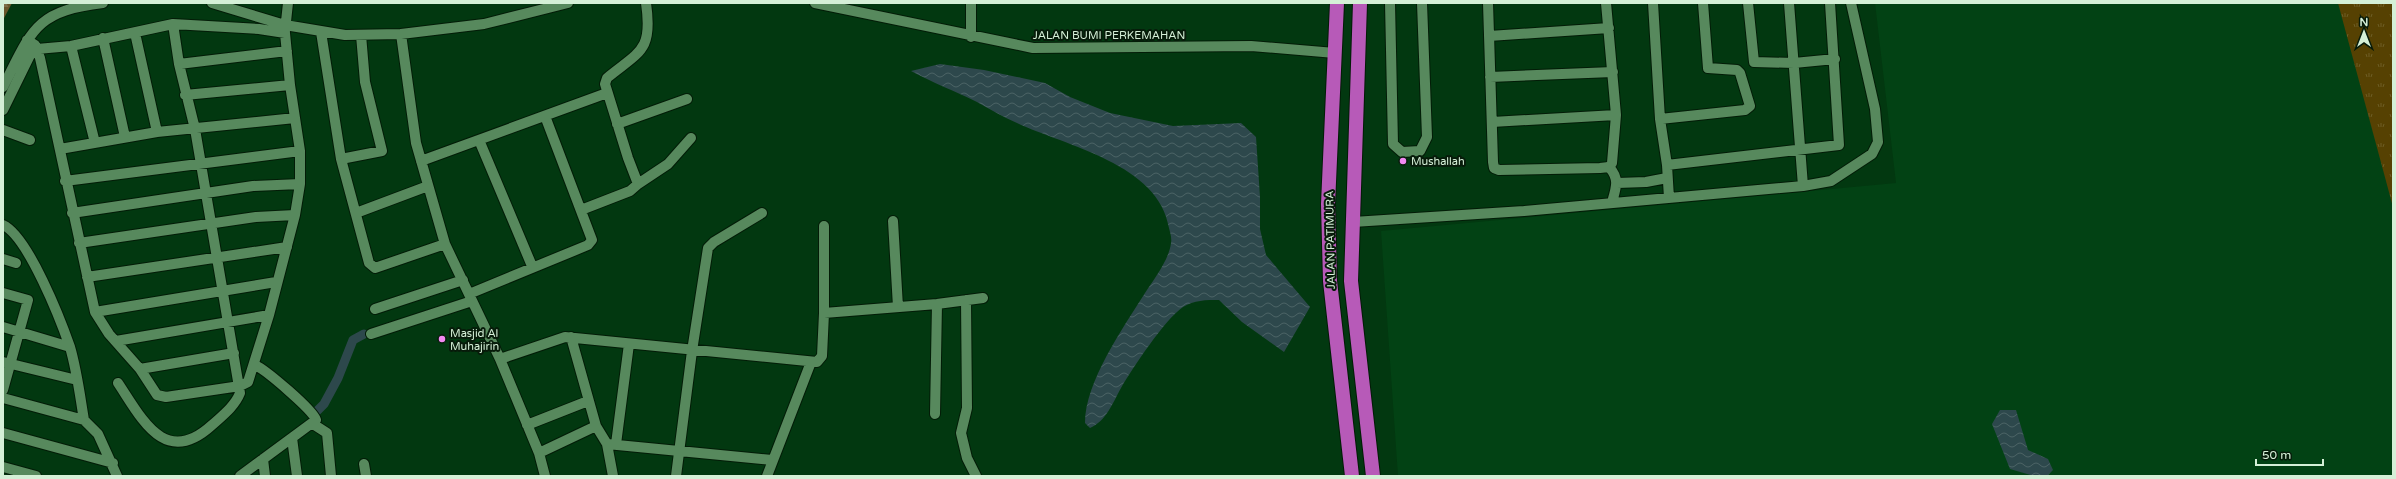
<svg xmlns="http://www.w3.org/2000/svg" width="2396" height="479" font-family="'Varela Round',sans-serif">
<defs>
<pattern id="forest-firs" width="22" height="20" patternUnits="userSpaceOnUse"><rect width="22" height="20" fill="#69572a"/><path d="M5 1l3.5 6h-7zM16 11l3.5 6h-7z" fill="#7e6f48"/></pattern>
<pattern id="park-tufts" width="24" height="20" patternUnits="userSpaceOnUse"><rect width="24" height="20" fill="#564102"/><path d="M3 7l-1-3M5 7V3M7 7l1-3M15 17l-1-3M17 17v-4M19 17l1-3" fill="none" stroke="#6d5d26"/></pattern>
<pattern id="water-waves" width="16" height="10" patternUnits="userSpaceOnUse"><rect width="16" height="10" fill="#2d484c"/><path d="M0 5q4-4 8 0t8 0" fill="none" stroke="#4b6365"/></pattern>
</defs>
<rect width="100%" height="100%" fill="#023810"/>
<path fill="#024214" d="M1875,3H2393V476H1398L1381,231L1896,183Z"/>
<path fill="url(#forest-firs)" d="M3,3H12L3,20Z"/>
<path fill="url(#park-tufts)" d="M2338,3H2393V207Z"/>
<path fill="url(#water-waves)" d="M940,64L984,70L1045,83L1070,97L1110,113L1173,126L1241,123L1256,137L1260,197V229L1266,255L1310,307L1284,352L1242,322L1219,300C1206,300 1194,300 1183,307C1165,319 1132,369 1121,388C1112,404 1107,420 1090,428L1085,423C1085,382 1123,328 1145,293C1154,279 1169,260 1171,243C1172,238 1170,232 1169,228C1159,164 1066,146 1017,123C1003,117 990,109 977,102C955,91 933,83 911,71Z
M2000,410H2016L2028,450L2048,459L2053,470L2047,476H2034L2010,469L1992,424Z"/>
<g fill="none" stroke-linecap="round" stroke-linejoin="round">
<path stroke="#2d484c" stroke-width="9" d="M315,413L324,404L338,378L353,340L364,334"/>
<g stroke="#031c07" stroke-width="12">
<path id="minor" d="M212,3L285,25L345,35L401,34L484,24L568,3
M646,3C653,51 640,51 607,78L605,84L628,158L638,184L668,164L691,138
M815,3L1033,48L1251,46L1335,53
M971,3V37
M1390,3L1393,144L1402,152L1420,151L1427,137L1422,3
M1488,3L1493,162L1494,168L1499,170L1600,168L1609,167L1612,163L1616,115L1606,3
M1653,3L1660,119L1667,165L1669,198
M1748,3L1754,62L1794,63L1835,59
M1789,3L1803,186
M285,31L288,3
M321,32L341,159L369,263L375,268L445,244
M135,33L157,132
M401,34L416,143L445,244L500,359L539,453L545,476
M1489,36L1609,28
M103,38L125,137
M27,40L35,45L40,58L95,312L109,334L140,369L157,395L166,397L240,386L248,382L269,315
M71,46L95,143
M37,49L71,46L173,24L259,29L285,33L290,85L300,151V184L295,215L269,315L116,341
M179,64L287,51
M1490,77L1613,72
M3,87C32,30 35,11 103,3
M185,95L290,85
M3,110L35,45
M1660,119L1745,110L1750,106L1740,73L1737,70L1708,68L1703,3
M1492,122L1616,115
M617,124L687,99
M3,130L30,140
M479,140L532,266
M60,149L157,132L295,118
M341,159L382,151L365,82L361,35
M421,161L607,93
M1667,165L1839,145L1830,3
M1609,167C1620,179 1616,188 1612,202
M65,181L300,151
M1617,183L1646,182L1667,178
M581,210L630,191L638,184
M72,213L253,186L300,184
M356,213L428,186
M893,221L898,307
M1353,222L1524,211L1803,186L1831,181L1872,154L1878,142L1875,109L1851,3
M3,225C28,236 61,321 70,347C77,371 80,396 84,420
M824,226V313
M79,243L256,217L295,215
M3,259L16,263
M87,277L287,247
M3,293L28,300L3,390
M469,294L588,245L592,240L545,116
M966,300L967,408L961,433L967,458L976,476
M375,309L463,280
M95,312L276,282
M3,327L70,347
M371,334L472,301
M571,337L596,426L607,444L613,476
M500,359L565,337L817,362L822,356L824,313L937,304L983,298
M3,362L77,380
M140,369L234,353
M118,383C142,419 165,468 212,425C222,416 235,406 240,393L195,129L179,64L173,24
M3,398L84,420L98,434L117,476
M935,414L937,304
M313,424L327,433L331,476
M527,425L588,401
M3,433L113,463
M292,438L297,476
M607,444L772,460
M616,444L629,344
M539,453L596,426
M263,459L265,476
M364,464L366,476
M3,467L36,476
M240,476L316,420C313,410 266,370 255,365
M676,476L692,351L708,248L714,242L762,213
M767,476L811,362"/>
</g>
<g stroke="#031c07" stroke-width="16">
<path id="highway" d="M1337,3L1328,204L1330,281L1352,476
M1360,3L1351,281L1373,476"/>
</g>
<use href="#minor" stroke="#57895d" stroke-width="10"/>
<use href="#highway" stroke="#b75ab8" stroke-width="14"/>
</g>
<g fill="#f28af2" stroke="#071b0a" stroke-width="1.5">
<circle cx="1403" cy="161" r="4"/>
<circle cx="442" cy="339" r="4"/>
</g>
<g text-anchor="middle" stroke-width="4" stroke-linejoin="round" paint-order="stroke">
<g font-size="11" fill="#d5f0d7" stroke="#071b0a">
<text x="1109" y="39">JALAN BUMI PERKEMAHAN</text>
<text transform="translate(1330 240) rotate(-91)" y="4">JALAN PATIMURA</text>
</g>
<g font-size="11" fill="#d5f0d7" stroke="#071b0a" text-anchor="start">
<text x="1411" y="165">Mushallah</text>
<text x="450" y="337">Masjid Al<tspan x="450" dy="13">Muhajirin</tspan></text>
</g>
</g>
<rect width="2396" height="479" fill="none" stroke="#d5f0d7" stroke-width="8"/>
<g transform="translate(2364 32)" stroke="#071b0a" stroke-width="3" paint-order="stroke">
<path d="M0-3L7 15L0 10L-7 15Z" fill="#d5f0d7"/>
<text y="-6" font-size="11" font-weight="bold" text-anchor="middle" fill="#d5f0d7">N</text>
</g>
<path d="M2256 459v6h67v-6" fill="none" stroke="#d5f0d7" stroke-width="2"/>
<text x="2262" y="459" font-size="12" fill="#d5f0d7" stroke="#071b0a" stroke-width="3" paint-order="stroke">50 m</text>
</svg>
